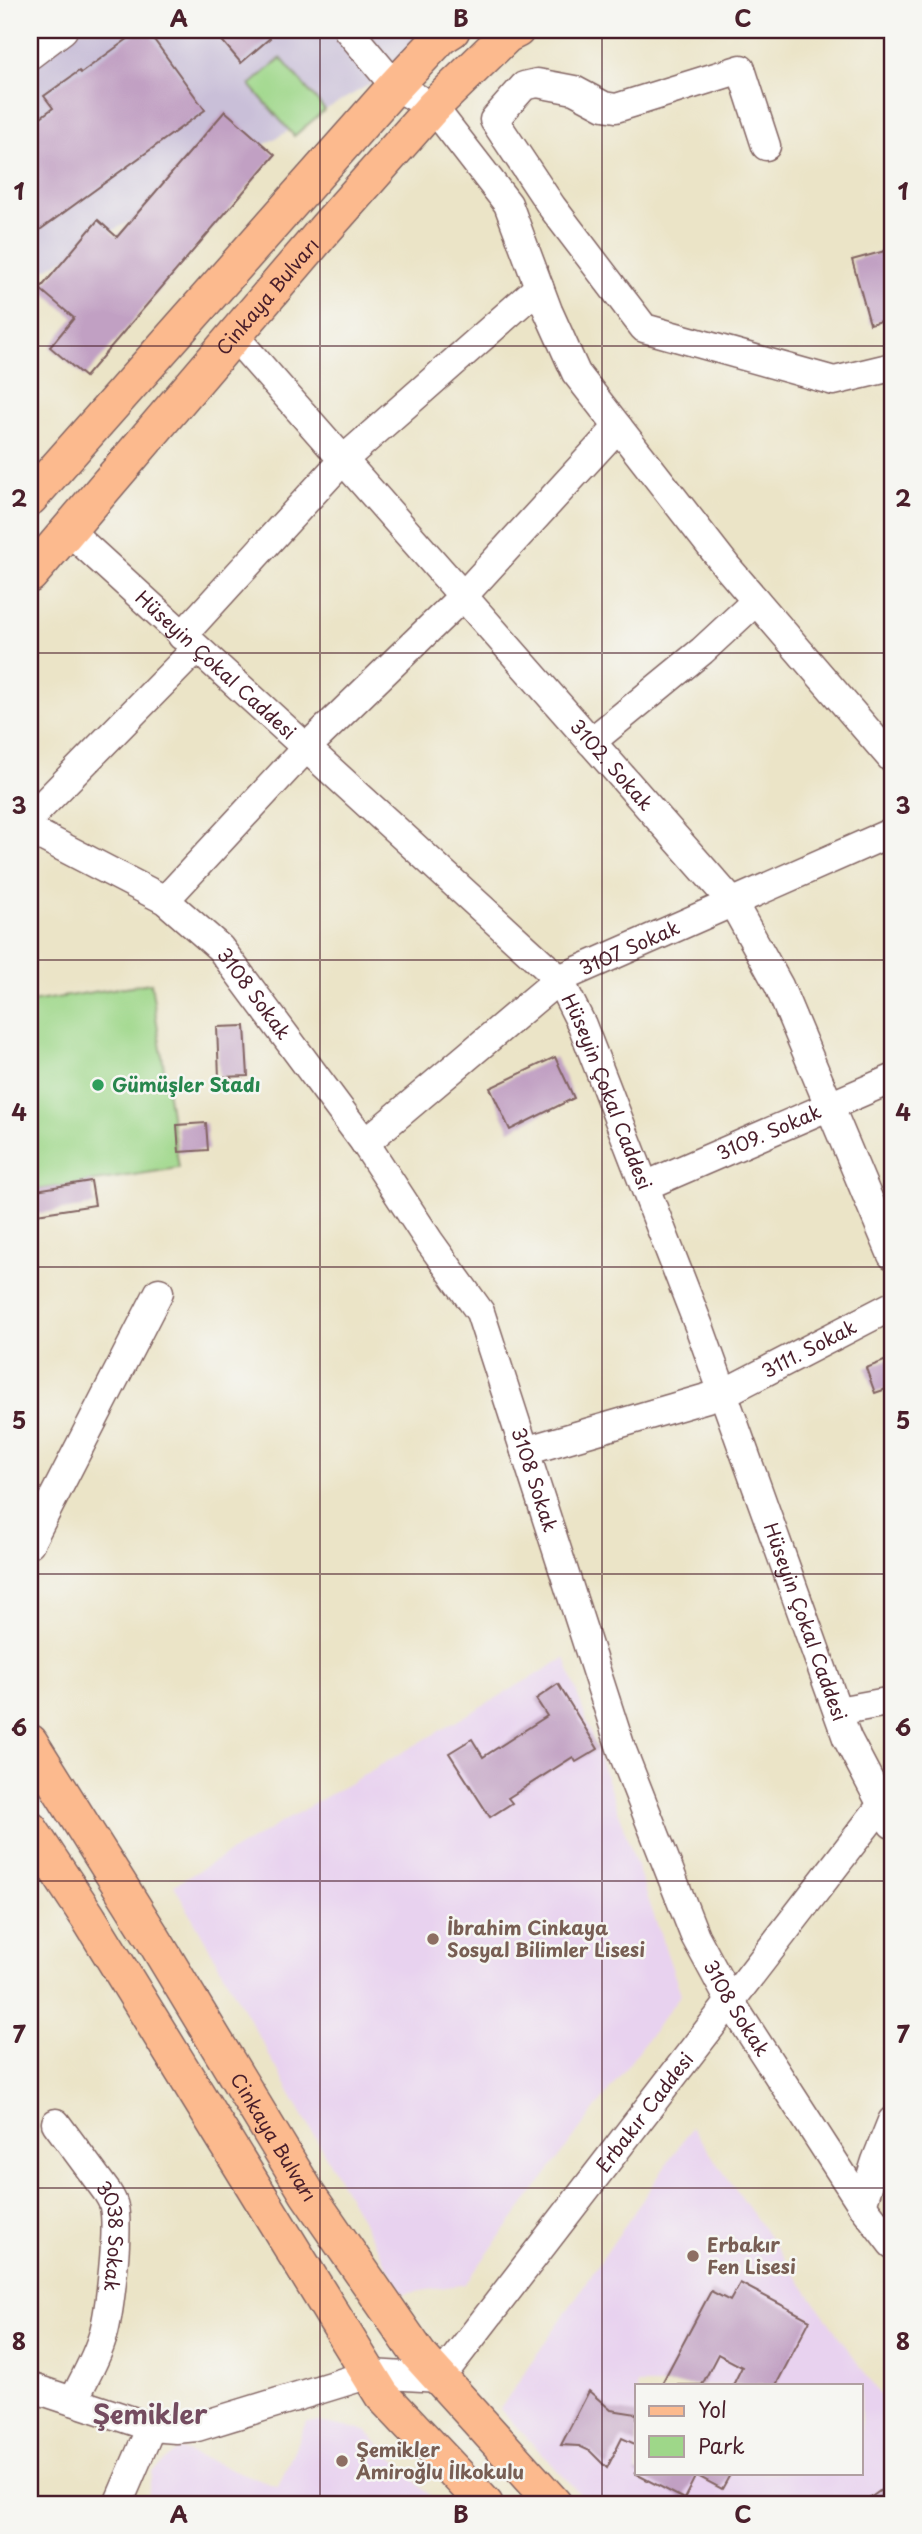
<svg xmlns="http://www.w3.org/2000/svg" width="922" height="2534" font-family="'Playpen Sans',sans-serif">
<rect width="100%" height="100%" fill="#f6f6f2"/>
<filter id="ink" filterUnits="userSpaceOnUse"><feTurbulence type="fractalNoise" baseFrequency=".0143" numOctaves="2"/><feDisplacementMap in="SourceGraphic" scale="14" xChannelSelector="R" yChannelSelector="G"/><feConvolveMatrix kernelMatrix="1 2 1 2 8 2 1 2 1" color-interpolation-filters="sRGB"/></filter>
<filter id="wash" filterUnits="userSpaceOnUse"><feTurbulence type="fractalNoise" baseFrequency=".00686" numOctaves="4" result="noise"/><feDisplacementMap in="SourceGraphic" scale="28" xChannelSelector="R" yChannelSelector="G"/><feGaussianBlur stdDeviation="1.57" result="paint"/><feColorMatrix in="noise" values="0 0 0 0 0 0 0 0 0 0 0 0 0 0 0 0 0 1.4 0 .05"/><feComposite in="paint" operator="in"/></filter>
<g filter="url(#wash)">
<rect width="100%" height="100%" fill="#ebe4c7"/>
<path fill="#e8d2ef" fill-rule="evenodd" d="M565,1658L681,1994L465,2284L403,2294L174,1885Z
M692,2127L892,2412V2504H589L500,2409ZM637,2385H861V2473H637Z
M306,2422H320L366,2431L438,2504H146L152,2472L179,2449L278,2487Z"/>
<path fill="#c9bfd8" d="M30,30H465L30,278Z"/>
<path fill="#9ed789" stroke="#747b5a" stroke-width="2" d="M281,58L325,110L294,136L250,85Z
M151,983L179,1168L30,1191V1002Z"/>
<g id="blocks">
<path fill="#c1a0c3" d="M140,30H147L205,110L30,237V125L53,108L44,96L79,71L81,73Z
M213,30H264L270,38L241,63Z
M225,111L275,155L85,377L50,347L74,318L40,289L98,220L117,237Z
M892,249V318L870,324L852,260Z
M245,1026L248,1076L219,1077L217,1027Z
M555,1057L574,1098L510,1130L490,1088Z
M206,1123L208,1150L179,1152L177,1125Z
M91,1181L95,1205L30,1215V1191Z
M892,1358V1387L875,1393L866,1368Z
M558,1684L598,1749L576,1762L573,1757L508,1798L512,1803L490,1817L449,1753L472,1739L483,1757L547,1716L536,1699Z
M740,2283L810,2320L776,2385H733L742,2367L718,2354L702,2385H661L711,2291L730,2301Z
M589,2391L611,2410L637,2414V2445L622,2438L607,2468L590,2451L579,2446L561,2445Z
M634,2473H731L722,2489L696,2475L684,2499Z
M892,2482V2504H862Z"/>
</g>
</g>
<g filter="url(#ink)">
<use href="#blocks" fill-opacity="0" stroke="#826462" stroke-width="2"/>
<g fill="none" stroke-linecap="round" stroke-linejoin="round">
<g stroke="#826462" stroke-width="31">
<g id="minor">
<path d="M348,30L395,86L433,107L508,204L548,311L576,373L727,567L892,759"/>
<path d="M30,55L63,30"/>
<path d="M766,146L741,69L616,108L604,106L574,90L537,83L524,86L494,120L552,207L644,328L834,381L892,367"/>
<path id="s1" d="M235,337L733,903L779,986L892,1255"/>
<path id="s2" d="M68,530L559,979L582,1025L700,1329L847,1738L892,1824"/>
<path d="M182,636L343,460L539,287"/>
<path d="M591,742L702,651L756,601"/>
<path d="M30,818L196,649"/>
<path id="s3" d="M30,830L165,900L220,948L365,1143L429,1241L480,1312L621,1748L695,1936L730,2001L862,2205L892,2244"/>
<path d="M165,900L306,748L463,596L618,427"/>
<path id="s4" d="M365,1143L559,979L892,832"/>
<path id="s5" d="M645,1186L892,1079"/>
<path id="s6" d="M525,1451L724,1393L892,1306"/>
<path d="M30,1543L159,1292"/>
<path d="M838,1711L892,1701"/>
<path id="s7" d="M56,2123L107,2192C110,2197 113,2201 114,2207C119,2230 110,2308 104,2332C98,2356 84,2379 73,2401"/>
<path d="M862,2205L876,2161L892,2121"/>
<path id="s8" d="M30,2387L151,2427L176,2429L197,2427L370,2374L440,2378L891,1793"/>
<path d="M118,2504L151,2427"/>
</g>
</g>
<g stroke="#826462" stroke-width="38">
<g id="major">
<path d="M30,498L395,86L441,37L452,30"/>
<path id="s9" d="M30,575L326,228L433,107L507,35L517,30"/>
<path id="s10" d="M30,1742L151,1935L307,2193L419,2355L554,2504"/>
<path d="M30,1829L88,1917L382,2395L485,2504"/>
</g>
</g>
<use href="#minor" stroke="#fff" stroke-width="28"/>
<use href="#major" stroke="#fcba8e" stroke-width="35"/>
</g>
</g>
<path fill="none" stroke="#4a1f2b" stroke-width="2" stroke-opacity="0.55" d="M320,30V2504M602,30V2504M30,346H892M30,653H892M30,960H892M30,1267H892M30,1574H892M30,1881H892M30,2188H892"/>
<circle fill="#2e9e5b" stroke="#f6f6f2" stroke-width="2.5" cx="98" cy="1085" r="7"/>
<g fill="#8d6e63" stroke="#f6f6f2" stroke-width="2.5">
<circle cx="433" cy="1939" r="7"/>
<circle cx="693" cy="2256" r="7"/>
<circle cx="342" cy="2461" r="7"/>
</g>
<g text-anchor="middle" stroke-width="5" stroke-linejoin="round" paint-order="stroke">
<g font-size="19" fill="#4a1f2b" stroke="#f6f6f2">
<text dy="7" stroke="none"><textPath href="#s9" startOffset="366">Cinkaya Bulvarı</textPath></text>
<text dy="7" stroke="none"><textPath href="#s2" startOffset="200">Hüseyin Çokal Caddesi</textPath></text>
<text dy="7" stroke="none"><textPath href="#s1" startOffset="570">3102. Sokak</textPath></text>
<text dy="7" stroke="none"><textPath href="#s4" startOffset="331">3107 Sokak</textPath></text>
<text dy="7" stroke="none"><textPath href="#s3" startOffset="282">3108 Sokak</textPath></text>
<text dy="7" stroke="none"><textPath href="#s2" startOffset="788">Hüseyin Çokal Caddesi</textPath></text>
<text dy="7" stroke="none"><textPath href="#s5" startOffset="135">3109. Sokak</textPath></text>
<text dy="7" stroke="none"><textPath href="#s6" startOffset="303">3111. Sokak</textPath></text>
<text dy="7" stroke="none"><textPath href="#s3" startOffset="849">3108 Sokak</textPath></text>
<text dy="7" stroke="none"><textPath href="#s2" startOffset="1354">Hüseyin Çokal Caddesi</textPath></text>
<text dy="7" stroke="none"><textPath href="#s3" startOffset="1416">3108 Sokak</textPath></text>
<text dy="7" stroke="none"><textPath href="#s8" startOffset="760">Erbakır Caddesi</textPath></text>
<text dy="7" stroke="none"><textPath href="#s10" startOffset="464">Cinkaya Bulvarı</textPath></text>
<text dy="7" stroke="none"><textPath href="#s7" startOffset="131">3038 Sokak</textPath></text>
</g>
<g font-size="19" font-weight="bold" fill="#27864d" stroke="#f6f6f2" text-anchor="start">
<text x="112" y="1092">Gümüşler Stadı</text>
</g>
<g font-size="19" font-weight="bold" fill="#785e54" stroke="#f6f6f2" text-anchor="start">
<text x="447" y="1935">İbrahim Cinkaya<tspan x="447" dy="22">Sosyal Bilimler Lisesi</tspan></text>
<text x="707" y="2252">Erbakır<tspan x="707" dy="22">Fen Lisesi</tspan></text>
<text x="356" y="2457">Şemikler<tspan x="356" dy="22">Amiroğlu İlkokulu</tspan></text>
</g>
<g font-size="26" font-weight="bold" fill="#744c60" stroke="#f6f6f2">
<text x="150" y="2424">Şemikler</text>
</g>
</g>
<rect width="922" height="2534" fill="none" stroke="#f6f6f2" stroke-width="77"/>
<rect x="635" y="2384" width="228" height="91" fill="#f6f6f2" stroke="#b1a0a2" stroke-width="2"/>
<rect x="649" y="2406" width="35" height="10" fill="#fcba8e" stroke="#b1a0a2" stroke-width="2"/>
<text x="698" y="2418" font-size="21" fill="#4a1f2b">Yol</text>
<rect x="649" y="2436" width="35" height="21" fill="#9ed789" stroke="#b1a0a2" stroke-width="2"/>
<text x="698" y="2454" font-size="21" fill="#4a1f2b">Park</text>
<rect x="38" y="38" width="846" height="2458" fill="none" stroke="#4a1f2b" stroke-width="2.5"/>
<g font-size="23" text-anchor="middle" font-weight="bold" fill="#4a1f2b">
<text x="179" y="27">A</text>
<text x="461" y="27">B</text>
<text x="743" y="27">C</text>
<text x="19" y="200">1</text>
<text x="903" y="200">1</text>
<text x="19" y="507">2</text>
<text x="903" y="507">2</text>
<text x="19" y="814">3</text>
<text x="903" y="814">3</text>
<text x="19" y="1121">4</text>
<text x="903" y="1121">4</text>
<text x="19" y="1429">5</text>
<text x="903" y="1429">5</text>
<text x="19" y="1736">6</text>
<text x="903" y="1736">6</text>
<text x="19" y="2043">7</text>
<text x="903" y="2043">7</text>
<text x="19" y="2350">8</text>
<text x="903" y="2350">8</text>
<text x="179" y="2523">A</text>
<text x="461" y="2523">B</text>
<text x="743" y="2523">C</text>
</g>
</svg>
